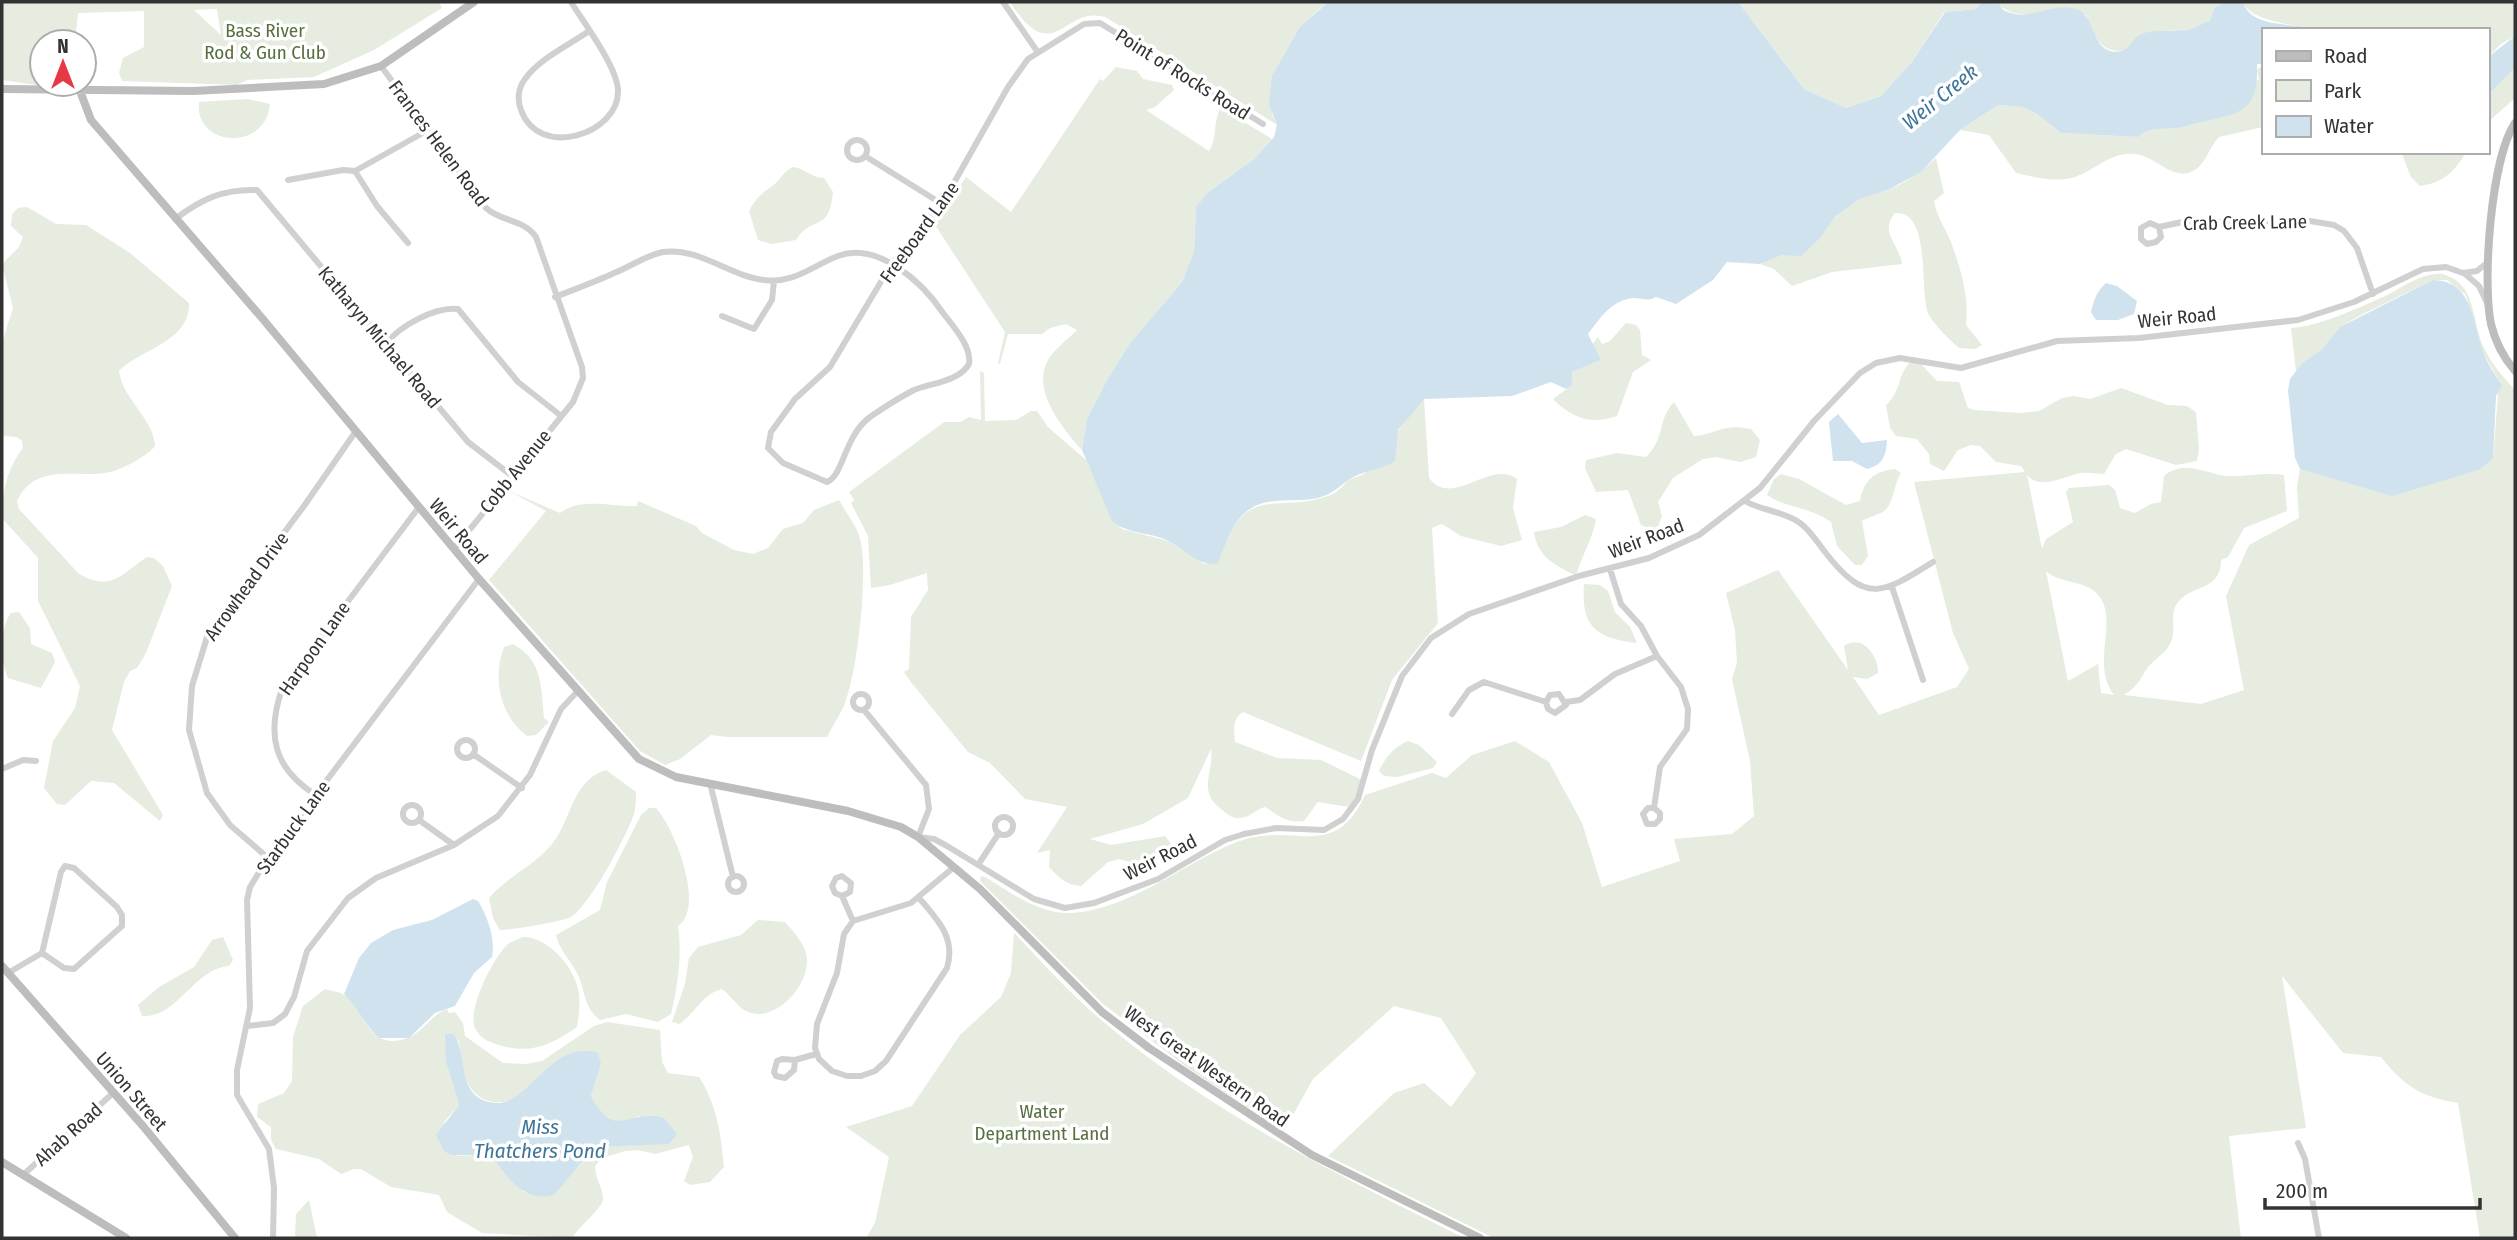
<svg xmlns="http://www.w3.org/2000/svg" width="2517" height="1240" font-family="'Fira Sans Condensed',sans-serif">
<rect width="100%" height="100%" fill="#fff"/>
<path fill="#e6ecdf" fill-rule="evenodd" d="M2,2H439L442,8L374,50L314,77L247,80L237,85L122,81L119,73L123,58L144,47V11L78,13L75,42H42V84H72L71,90L2,80ZM217,9L221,35L194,10Z
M1010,2H1328C1287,32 1285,68 1272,114L1277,125L1107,18C1064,2 1055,72 1010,2Z
M1738,2H1982L1976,9L1944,12L1911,63L1881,96L1846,108L1804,89Z
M2226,2L2214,8L2210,21C2203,22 2198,29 2191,29C2165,32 2142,27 2126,50C2100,55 2094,35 2086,15C2061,14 2011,22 1998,3Z
M2243,2H2515V36L2501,44L2487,58V30C2446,30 2256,41 2243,2Z
M1116,67L1137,71L1143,79L1172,85L1174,90L1155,107L1146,110L1209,151C1218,138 1212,123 1221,108L1272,139L1253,160L1207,193L1196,207L1194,251L1182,282L1130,343L1107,380L1087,419L1082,450C1064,430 1032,392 1047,362C1054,349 1067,340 1077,330L1066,324L1050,328L1042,334H1008L1000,364L998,363L1005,332L935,225L966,177L1011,212L1100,79L1103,81Z
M2260,67L2263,69V127L2219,137C2208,148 2205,169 2188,173C2168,177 2154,155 2134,154C2110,152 2096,170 2075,177C2055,183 2035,177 2016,173L1989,135L1960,130L1998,105L2023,107L2037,114L2061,133L2138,137C2155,122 2181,132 2201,121C2221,111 2241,92 2259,79L2257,70Z
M2515,68V98L2487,123V96Z
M248,99L270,104C266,152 194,147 199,102Z
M2401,152H2466C2455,172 2442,183 2420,186L2411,177Z
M1936,158L1944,193L1934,201C1937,219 1948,231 1953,248C1962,273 1969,298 1966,325L1982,345L1975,349L1959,348C1949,339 1936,327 1929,315C1918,295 1933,210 1895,213C1879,233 1899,243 1902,264L1832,272L1792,286L1774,269L1760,264L1782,255H1801C1821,238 1836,210 1860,198C1868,194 1877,194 1886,191C1904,184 1922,171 1936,158Z
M793,167C805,168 811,178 824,178L833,192C829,234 813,214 796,240L772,244L758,240L749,211C756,198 760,195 772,186C781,180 782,172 793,167Z
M27,207L56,224L86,225L130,253L189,303C190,342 140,349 119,371C123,400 154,419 155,446C147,456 126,467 114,471C80,481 37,459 17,501L19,509L79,574C112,592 121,574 147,557L154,558L163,566L172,586L146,653L137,668L130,671L124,682L112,730L163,815L160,821L114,783L91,781L65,805L57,804L44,788L53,741L75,708L80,686L38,601V558L2,518C2,493 7,468 23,448L22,441L17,437L2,436V343L13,308L2,264L19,247L23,237L11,226L12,214L18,208Z
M2443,274C2477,284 2471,319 2483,346C2491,363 2502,376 2515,390V1238H2480L2458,1103C2421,1097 2404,1086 2381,1057L2343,1053L2282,976L2306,1128L2229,1136L2241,1238H1494L1328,1156L1394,1093L1424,1083L1451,1107L1476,1073L1441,1018L1394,1006L1313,1079L1284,1131L1188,1068L1103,1004L980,881L981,876L985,877C1012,893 1038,914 1071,913C1130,910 1185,862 1237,842C1291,820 1334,864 1365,795L1432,773L1446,778L1472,755L1515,741L1549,762L1582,823L1602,887L1680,861L1674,839L1732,834L1754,816L1750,761L1732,679L1737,663L1735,630L1726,593L1778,570L1848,670L1844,646C1862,633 1879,656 1878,673L1867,679L1853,677L1879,715L1957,687L1969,669L1953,633L1914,482L2025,472L2021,466L1996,462L1980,446L1971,445L1958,450L1944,471L1930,464L1929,454L1917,439L1896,436L1890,428L1886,405C1902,392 1897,372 1912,361L1921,364L1937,381L1959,382L1968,408L1975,410L2021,413L2039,411L2062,398L2074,396L2090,399L2121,388L2168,405L2187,406L2196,412L2199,450L2197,461L2176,465L2126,449L2116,454L2104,474C2097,474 2088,472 2081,473C2064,476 2041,491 2027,475L2042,549L2046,539L2073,522L2066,492L2069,488L2109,485L2115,490L2120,508L2135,513L2151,504L2161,502L2164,476C2185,458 2207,475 2228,476C2247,477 2265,472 2284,475L2287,511L2244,528L2228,557L2221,560C2221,591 2193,584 2178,602C2169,614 2176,625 2172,639C2169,650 2160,655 2152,663C2140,675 2142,684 2124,695L2201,704L2244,690L2226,596L2249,545L2299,518L2297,487L2300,469L2392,495L2479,470L2493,459L2499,381L2481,349L2466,295L2447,280H2433L2359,316L2340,327L2321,350L2302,363L2296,371L2291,328C2321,326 2355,309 2383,297C2403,288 2421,272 2443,274ZM2046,571C2061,585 2086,579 2099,596C2119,621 2090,664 2114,695L2101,693L2098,664L2068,681Z
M1626,323L1636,325L1640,330L1642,355L1651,360L1633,372L1617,416C1591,425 1573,419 1553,399L1572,385V372L1601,360L1592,345L1598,337L1602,344L1610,341Z
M980,371L984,373L985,421L1016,420L1031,411H1037L1048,427L1086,460L1113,521L1122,529L1168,541L1205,564L1222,554C1245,480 1281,516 1333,494C1339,491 1344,484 1349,480C1354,477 1359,477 1364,474C1382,462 1403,417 1424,399L1429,478C1453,509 1490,459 1517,479L1513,508L1522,540L1501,546L1461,536L1442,524L1432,528L1438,623L1392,680L1361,761L1243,712C1232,719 1234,730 1235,742L1277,758L1321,760L1362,780V789L1349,807L1318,802L1304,821C1285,823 1280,816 1265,807C1256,809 1250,818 1240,818C1232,819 1227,814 1221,809C1197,791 1214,773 1211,749L1188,798L1143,824L1090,839L1111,845L1165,836L1172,845L1164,857L1140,865L1119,859L1108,862L1081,886C1066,885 1059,878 1049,867L1050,850L1037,853L1067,807L1025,799L990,763L968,752L910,681L904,672L909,669L911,617L928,590L927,573L890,585L871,588L868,536L851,503L854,500L849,492L944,422H960L969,417L981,420Z
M1674,402L1694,436C1718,434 1722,423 1751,429L1760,440L1756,457L1740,462L1716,457L1703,459L1673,478L1658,502L1662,516L1658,526L1651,529L1641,525L1628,490L1596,492L1585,468L1586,460L1617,453L1646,457C1666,437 1657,420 1674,402Z
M1895,469L1901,473C1894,483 1893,506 1884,511C1878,515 1869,517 1862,521L1868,556L1862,565H1855L1837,546L1831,522C1810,507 1783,507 1767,495L1774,479L1781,474L1799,479L1846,505L1860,501C1864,480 1874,471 1895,469Z
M509,491L560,513C581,497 612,507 637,506L638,501L696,526L702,533L734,550L753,554L768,548L783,529L803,523L814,510L839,500C847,515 858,526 861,543C868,577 857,677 843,708C838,718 832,727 827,737H728L711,735L680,759L665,765L640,751L489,580L546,511Z
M1585,515L1596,519C1593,539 1581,556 1576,576C1554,564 1538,558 1534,532L1561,527Z
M1584,584L1600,585L1608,591L1615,612L1630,627L1637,643C1595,638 1581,626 1584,584Z
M19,612L30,628L31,644L52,653L55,662L41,688L8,678C0,662 0,626 11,613Z
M513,644C543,660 541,688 544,718L549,722L536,735L527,736C500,716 492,678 504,647Z
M1408,741L1419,745L1437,762L1433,768L1397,777L1384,776L1379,771C1384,759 1395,746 1408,741Z
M606,770L636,792C636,799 636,807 634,814C627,835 588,910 569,918C563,921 506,931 500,930L493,918L489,898C508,875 540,864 557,837C572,813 575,779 606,770Z
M649,808H656C674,827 706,907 678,926C682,954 678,986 671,1014L658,1022L626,1014L600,1020C583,1007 586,992 578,975C571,960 560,952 556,935L600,910L607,882L641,815Z
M758,920L785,922C794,932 806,945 807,959C809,986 774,1025 746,1011C737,1007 731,995 722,989C702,994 696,1013 679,1024L672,1022L685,984L689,958L698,947L741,935Z
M1014,933C1042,962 1069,993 1100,1019C1209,1112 1338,1175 1464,1238H866L875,1223L889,1157L846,1127L912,1106L960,1035L1001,997L1011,973Z
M223,937L233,960L229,966C194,968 177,1019 142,1016L138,1005L159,987L194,967L212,940Z
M523,937C548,937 575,967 579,993C580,1004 579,1016 577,1027C550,1046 529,1055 496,1044C487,1041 480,1038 475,1028C467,1009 493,958 508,944C512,941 518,939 523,937Z
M325,989C332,991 341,992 346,996C368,1012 366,1052 408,1038C423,1032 431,1015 447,1009L449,1013L455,1012L463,1023L465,1036L503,1063L526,1064L542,1061L594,1026L607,1022L660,1030L662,1062L668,1073L699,1077C717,1105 721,1134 724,1167L710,1182L690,1185L684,1181L693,1157L689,1145L655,1154L638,1150L625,1151L602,1158L595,1166C595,1179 603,1187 603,1199C604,1206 578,1228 572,1238L482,1233L447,1212L439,1195L391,1187L361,1169H354L341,1174L319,1159L276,1149L271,1140V1127L257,1117L258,1104L284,1093L292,1081L293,1037L303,1006ZM459,1040C460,1064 464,1096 492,1102C498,1103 508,1102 513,1099C527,1089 540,1074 554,1063L601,1064L591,1096C603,1117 615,1129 639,1116L670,1143L600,1147L590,1154L554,1194L524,1192L492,1156H457L444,1122L459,1105L446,1062Z
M309,1200L317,1238H295L296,1214Z"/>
<path fill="#cfe2ee" d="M1328,2H1738L1804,89L1846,108L1881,96L1911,63L1945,12L1976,9L1982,2H1998L2003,10C2032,24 2049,1 2076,9C2092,14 2092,37 2103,47C2108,52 2117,53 2124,50C2131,46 2134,36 2144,33C2159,29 2176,32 2191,29C2198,28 2203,22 2210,21L2214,8L2226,2H2243C2252,30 2293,21 2315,30H2263V64H2257C2259,111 2242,113 2201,122C2192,124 2183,128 2174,128C2160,129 2149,127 2138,137L2061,133L2037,114L2023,107L1998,105L1960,130L1921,172L1888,190L1859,199L1836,216L1819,239L1801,256L1782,255L1760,264L1727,262L1713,280L1676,304L1656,297C1647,302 1643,298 1633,298C1612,300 1600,318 1588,334L1601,360L1572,372V385L1566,389L1551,382L1512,396L1424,399L1398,430L1395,461C1381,470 1364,470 1350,479C1338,487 1333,494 1318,498C1296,503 1269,496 1250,509C1230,522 1227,545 1217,564C1195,565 1183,547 1164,539C1146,532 1128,534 1112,521L1082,450L1087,419L1107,380L1130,343L1182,282L1194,251L1196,207L1207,193L1253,160L1274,137L1277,125L1269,104L1272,76L1300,27Z
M2515,36V68L2487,96V58Z
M2433,280C2473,281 2472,321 2483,351C2487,364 2495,374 2502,386L2496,396L2493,459L2479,470L2392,496L2300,469L2295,458L2288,390L2290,379L2302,363L2321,350L2340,327Z
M2106,283L2117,286L2137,301L2134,314L2118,320H2096L2091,312C2094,300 2096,292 2106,283Z
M1838,414L1862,443L1887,440C1886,456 1883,465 1867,469L1852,461H1833L1829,422Z
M473,899L478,901C487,915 496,940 492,957L474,973L455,1006L435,1013L409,1038H379C364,1024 359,1008 344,994L359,958L371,943L393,930L432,920Z
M445,1034H453C469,1052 454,1099 495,1103C529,1106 551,1038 598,1053L601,1064L591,1096C617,1142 627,1108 664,1118L677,1134L669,1144L600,1147L589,1154L554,1195C525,1203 507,1178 492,1156L451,1155L444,1151L436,1135L459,1105L446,1062Z"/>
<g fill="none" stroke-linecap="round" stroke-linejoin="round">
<path stroke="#d0d0d0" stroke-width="6" d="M571,2C584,23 618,68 618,91C619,134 539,160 521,110C517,100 518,88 525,79C539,59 569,45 589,31
M1003,2L1037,51
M381,66L486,208C501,222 524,219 536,237L582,367L583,378L573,402L454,549
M847 150a10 10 0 1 1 20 0a10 10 0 1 1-20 0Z
M865,156L942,204
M355,171L377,206L408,243
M288,180L343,170L355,171L430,129
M175,219C202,199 222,189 257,190L468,442L511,475
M2159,227L2161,237L2156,242L2147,244L2141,239V228L2150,223L2159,227L2182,222L2310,221L2334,225L2344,231L2357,248L2373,294
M2464,273L2479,286L2487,303
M555,297C575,289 595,282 614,273C630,267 646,255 663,252C699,247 729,276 764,280C794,284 812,266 838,256C878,241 923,283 943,313C953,326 972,347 969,364C959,382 929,383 912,391C897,399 883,408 870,417C844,436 844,475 827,482L783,463L768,448L771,432L795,399L830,367L891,265L942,204L1008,87L1028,59L1084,24L1100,23L1263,124
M722,316L754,329L772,300L774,281
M386,344C399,326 436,306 458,309L518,382L560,415
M1745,501C1762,511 1784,511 1800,523C1810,530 1817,542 1825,552C1866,605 1882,594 1933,562
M1610,569L1621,604L1641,626L1657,656L1681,687L1688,709L1687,729L1660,767L1654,808H1648L1643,814L1647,824H1655L1660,819V813L1654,808
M1892,587L1923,680
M853 702a8 8 0 1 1 16 0a8 8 0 1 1-16 0Z
M1566,702L1580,700L1615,674L1657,656
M864,710L926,785L929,809L918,837L934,839L947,846L1034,899L1065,908L1094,903L1158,879L1225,840L1244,834L1276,828L1324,830L1343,819L1358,799L1372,750L1402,676L1431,638L1469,614L1579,576L1649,558L1699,535L1760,488L1814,421L1860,373L1876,363L1900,358L1961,368L2057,341L2139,338L2298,320L2354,302L2423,269L2446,267L2463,273L2477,271L2488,262
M1452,714L1469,690L1484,682L1546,702L1550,695L1559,694L1566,705L1555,713L1548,709L1546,702
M457 749a9 9 0 1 1 18 0a9 9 0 1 1-18 0Z
M473,754L522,788
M2,769L23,760L36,761
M710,783L733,877
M316,795C274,769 266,735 282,689L419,507
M403 814a9 9 0 1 1 18 0a9 9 0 1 1-18 0Z
M995 826a9 9 0 1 1 18 0a9 9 0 1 1-18 0Z
M419,820L454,845
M268,858L230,825L207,793L189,730L192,686L208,634L304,506L356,431
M978,865L999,833
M728 884a8 8 0 1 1 16 0a8 8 0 1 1-16 0Z
M842,896L835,893L832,886L836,878L842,876L851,883L850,892L842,896L853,921
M919,898C938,920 956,938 947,968L886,1061L875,1071L861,1076H847L832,1071L819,1059L815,1048L817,1024L837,973L844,934L853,921L911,903L954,867
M8,973L42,953L61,872L65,866L74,868L117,907L122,915V926L74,969L64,968L42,953
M247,1026L273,1023L285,1014L294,997L307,951L348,898L376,878L454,845L498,816L530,775L561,709L577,692
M782,1059L795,1060L794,1070L785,1078L776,1076L774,1072L777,1061Z
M795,1060L816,1054
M2298,1143L2305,1159L2319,1238
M23,1175L113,1093
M273,1238L274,1188L269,1149L237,1095V1070L250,1008L247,900L250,887L268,858L479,579"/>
<path stroke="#bdbdbd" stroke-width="8" d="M2,89L193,91L324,84L381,66L474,2
M80,91L91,120L262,318L479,579L639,759L676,777L848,811L901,827L918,837L980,889L1102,1012L1149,1048L1312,1155L1480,1238
M2515,123C2491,159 2482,281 2491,324C2495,341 2504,358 2515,371
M2,966L143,1126L235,1238
M2,1162L126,1238"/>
</g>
<g text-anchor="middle" stroke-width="7" stroke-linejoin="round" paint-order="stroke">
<g font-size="19" fill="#56703f" stroke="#fff">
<text x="265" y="37">Bass River<tspan x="265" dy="22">Rod &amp; Gun Club</tspan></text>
<text x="1042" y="1118">Water<tspan x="1042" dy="22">Department Land</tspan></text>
</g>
<g font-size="19" fill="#333" stroke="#fff">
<text transform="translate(1183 74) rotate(32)" y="7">Point of Rocks Road</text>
<text transform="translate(439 143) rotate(53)" y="7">Frances Helen Road</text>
<text transform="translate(2245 222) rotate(-1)" y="7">Crab Creek Lane</text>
<text transform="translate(919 232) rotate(-54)" y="7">Freeboard Lane</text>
<text transform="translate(2177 317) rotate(-6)" y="7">Weir Road</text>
<text transform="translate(380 337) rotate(50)" y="7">Katharyn Michael Road</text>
<text transform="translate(515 471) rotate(-51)" y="7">Cobb Avenue</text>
<text transform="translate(459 531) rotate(50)" y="7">Weir Road</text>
<text transform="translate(1646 538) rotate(-21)" y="7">Weir Road</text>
<text transform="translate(246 586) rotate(-54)" y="7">Arrowhead Drive</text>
<text transform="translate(314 648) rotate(-55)" y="7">Harpoon Lane</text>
<text transform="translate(293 827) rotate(-54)" y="7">Starbuck Lane</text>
<text transform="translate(1160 857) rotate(-27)" y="7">Weir Road</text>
<text transform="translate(1207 1066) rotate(35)" y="7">West Great Western Road</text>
<text transform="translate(132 1091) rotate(49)" y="7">Union Street</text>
<text transform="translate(68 1134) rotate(-42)" y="7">Ahab Road</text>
</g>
<g font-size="21" font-style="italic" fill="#3f7597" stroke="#fff">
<text transform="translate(1940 97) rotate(-39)" y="7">Weir Creek</text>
<text x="540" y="1134">Miss<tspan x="540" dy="24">Thatchers Pond</tspan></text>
</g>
</g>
<rect width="2517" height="1240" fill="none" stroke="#333333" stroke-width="7"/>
<rect x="2262" y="28" width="228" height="126" fill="#ffffff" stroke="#adadad" stroke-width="2"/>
<rect x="2276" y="51" width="35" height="10" fill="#bdbdbd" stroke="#adadad" stroke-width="2"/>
<text x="2324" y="63" font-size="21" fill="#333333">Road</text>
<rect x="2276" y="80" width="35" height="21" fill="#e6ecdf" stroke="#adadad" stroke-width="2"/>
<text x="2324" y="98" font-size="21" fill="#333333">Park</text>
<rect x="2276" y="116" width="35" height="21" fill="#cfe2ee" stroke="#adadad" stroke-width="2"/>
<text x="2324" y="133" font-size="21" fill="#333333">Water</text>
<g transform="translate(63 63)"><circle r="33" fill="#ffffff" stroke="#adadad" stroke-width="2"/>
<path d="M0-5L12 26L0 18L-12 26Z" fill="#e63946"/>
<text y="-10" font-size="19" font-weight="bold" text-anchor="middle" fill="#333333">N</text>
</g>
<path d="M2265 1198v10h215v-10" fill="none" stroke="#333333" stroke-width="3.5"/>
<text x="2276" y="1198" font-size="21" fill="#333333" stroke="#ffffff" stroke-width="5" paint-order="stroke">200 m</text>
</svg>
